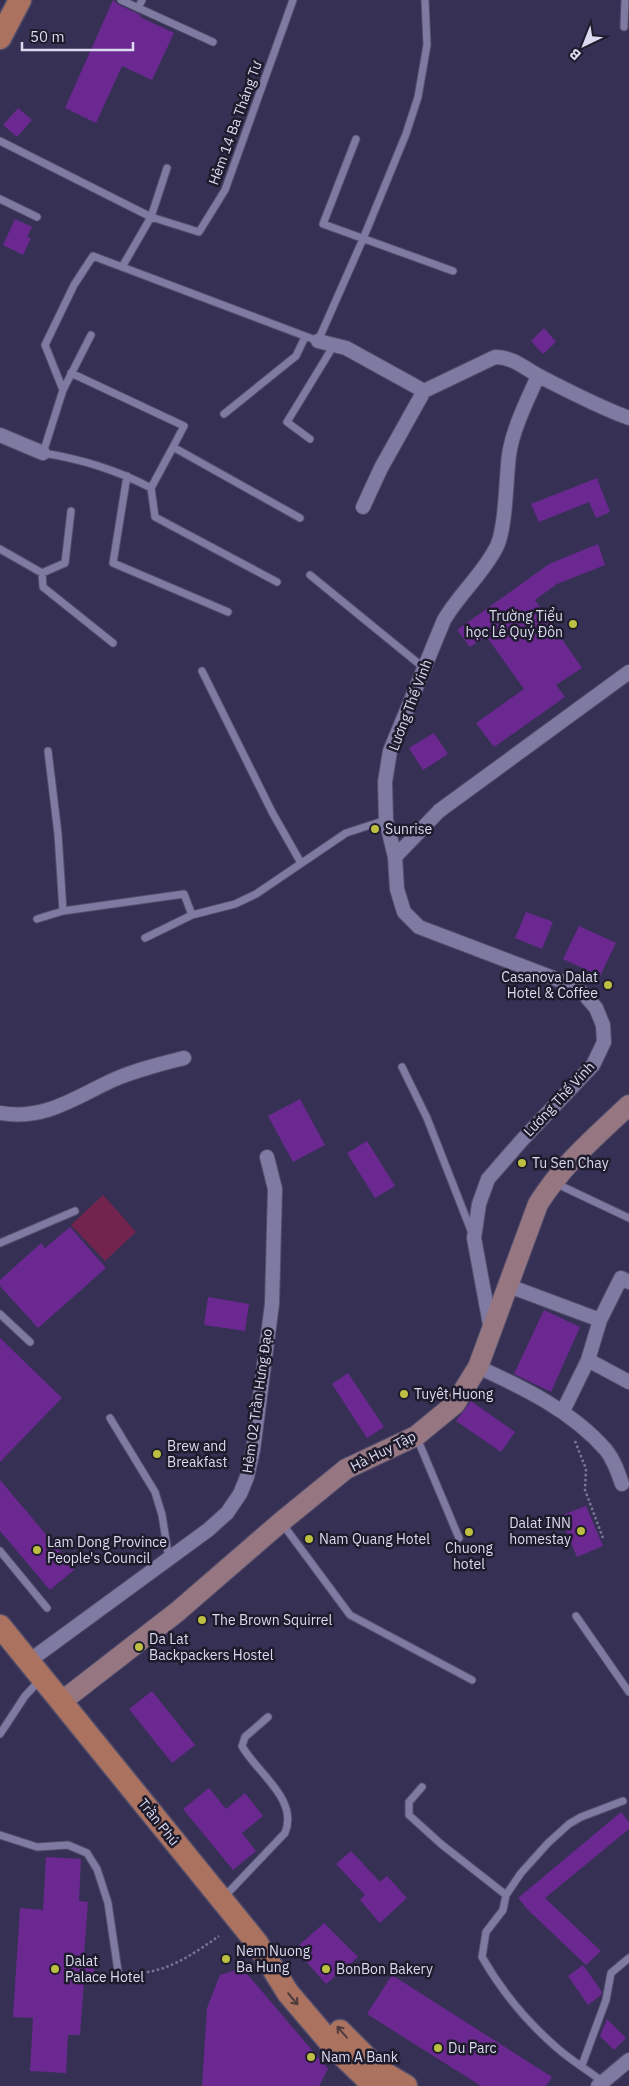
<svg xmlns="http://www.w3.org/2000/svg" width="629" height="2086" font-family="'IBM Plex Sans',sans-serif">
<rect width="100%" height="100%" fill="#363154"/>
<path fill="#72244e" d="M103,1195L136,1232L105,1261L71,1225Z"/>
<path fill="#6b2891" d="M113,0L119,5L141,15L140,17L174,33L152,80L122,66L96,123L65,108Z
M18,108L32,120L17,137L3,125Z
M15,219L32,227L27,237L31,238L23,255L3,245Z
M544,328L556,342L543,354L531,341Z
M597,478L610,512L596,518L589,502L539,522L531,504Z
M598,544L605,565L557,584L535,600L582,668L556,685L565,697L494,747L476,723L524,689L486,636L470,647L457,630L549,564Z
M434,733L448,754L423,770L409,748Z
M526,912L553,922L542,949L515,938Z
M579,926L616,943L600,976L563,959Z
M300,1099L325,1145L293,1162L268,1116Z
M367,1141L395,1186L375,1198L347,1153Z
M70,1227L106,1268L38,1328L0,1286V1280L41,1243L45,1248Z
M208,1297L249,1304L245,1331L204,1325Z
M544,1310L580,1327L551,1392L514,1374Z
M0,1338L62,1398L0,1462Z
M348,1373L384,1427L367,1438L332,1384Z
M471,1401L515,1432L501,1452L456,1421Z
M0,1480L75,1569L50,1590L0,1531Z
M586,1506L603,1546L577,1557L560,1516Z
M152,1691L195,1745L172,1763L129,1709Z
M209,1788L226,1809L245,1793L263,1816L242,1833L256,1851L233,1870L183,1809Z
M621,1812L629,1822V1829L545,1898L601,1951L586,1965L527,1909L518,1898Z
M351,1851L380,1882L387,1876L407,1898L380,1923L360,1900L365,1895L336,1864Z
M46,1857L81,1859L79,1901L88,1902L84,1955L95,1956L93,1983L84,1982L80,2035H68L66,2073L30,2071L33,2018L13,2017L20,1908L43,1910Z
M324,1923L358,1957L326,1984L295,1949Z
M583,1965L602,1992L601,1995L588,2005L568,1976Z
M242,1968L328,2069L319,2086H202L207,2008L220,1975Z
M392,1975L552,2077L546,2086H481L367,2014Z
M607,2019L626,2038L614,2050L600,2036Z"/>
<g fill="none" stroke-linecap="round" stroke-linejoin="round">
<g stroke="#534e6c" stroke-width="9">
<path id="lane" d="M121,0L213,42
M138,8L142,0
M624,27L625,0
M356,139L323,224L453,271
M0,141L151,217L199,232L225,190L293,0
M0,199L37,217
M122,267L151,217L167,168
M91,335L63,390L43,453C81,459 117,470 151,488
M71,373L184,426L173,447
M63,390L45,345L74,285L93,256L318,341L363,239L406,134L418,97L427,45L425,0
M224,414L296,356L305,337
M310,439L287,422L334,345
M127,476L113,563L228,612
M0,549L42,573L43,587L113,643
M42,573L65,563L71,511
M310,575L424,668
M277,582L155,517L151,488L173,447L300,518
M202,671L272,812L301,863
M48,751L58,834L63,911
M37,919L63,911L184,894L192,915L235,904L256,894L346,833L386,820
M145,938L192,915
M402,1067L427,1118L472,1233
M555,1183L629,1218
M0,1243L75,1211
M0,1314L30,1342
M110,1418L155,1492L162,1515L169,1559
M417,1438L459,1538
M281,1522L350,1615L472,1680
M0,1551L47,1608
M576,1616L629,1692
M0,1734L25,1696L40,1680
M422,1787L409,1802V1815L441,1844L506,1895
M0,1835L37,1847L68,1845L87,1853L97,1869L108,1903L118,1971
M224,1897L285,1833C299,1799 256,1772 242,1746L245,1737L268,1717
M582,2065L606,2000L611,1973L629,1958
M603,2082C588,2070 570,2060 556,2047C527,2022 501,1990 482,1957L486,1932L503,1910L506,1895L521,1873L548,1843L569,1824L581,1817L623,1801"/>
</g>
<g stroke="#534e6c" stroke-width="16">
<path id="street" d="M318,341L346,348L424,391
M0,435L43,453
M363,507L381,468L424,391L495,357C514,357 525,369 541,377C570,392 599,407 629,418
M395,857L439,811L629,672
M0,1113C44,1121 76,1097 113,1080C136,1070 160,1064 184,1058
M629,1282L621,1278L600,1320L588,1360L629,1382
M509,1286L600,1320
M491,1330L474,1238L479,1204L488,1179L522,1140L593,1065L604,1042L603,1025L596,1008L584,994L569,984L419,927L404,912L397,889L395,857L386,820L385,782L390,751L444,620C459,594 484,573 497,546C506,527 506,478 509,455C513,428 527,401 538,376
M478,1367C524,1388 572,1411 606,1450C614,1460 618,1472 622,1484
M563,1411L588,1360
M29,1661L208,1530L227,1513L240,1494L247,1477L253,1450L272,1304L275,1189L267,1157
M598,2086L629,2060"/>
</g>
<g stroke="#534e6c" stroke-width="22">
<path id="secondary" d="M61,1702L177,1612L281,1522L346,1469L416,1436L455,1404L478,1367L538,1204C564,1163 594,1138 629,1105"/>
</g>
<g stroke="#534e6c" stroke-width="25">
<path id="primary" d="M0,38L20,0
M0,1626L257,1943L288,1993L334,2047L374,2086
M340,2031L379,2070L406,2086"/>
</g>
<path stroke="#7a7694" stroke-width="2.5" stroke-dasharray="2.5 2.5" stroke-linecap="butt" d="M575,1441L586,1469L585,1490L603,1538
M127,1972C161,1977 192,1955 219,1936"/>
<use href="#lane" stroke="#7f7aa2" stroke-width="7"/>
<use href="#street" stroke="#7f7aa2" stroke-width="14"/>
<use href="#secondary" stroke="#957681" stroke-width="20"/>
<use href="#primary" stroke="#ab725f" stroke-width="22"/>
</g>
<defs><path id="oneway-shaft" d="M-6 0H5M1.5-3L5.5 0L1.5 3" fill="none" stroke-width="1.6" stroke-linecap="round" stroke-linejoin="round" transform="scale(1.25)"/></defs>
<g stroke="#4f3a3e">
<use href="#oneway-shaft" transform="translate(293 1999) rotate(50)"/>
<use href="#oneway-shaft" transform="translate(342 2032) rotate(-131)"/>
</g>
<g fill="#bdbf43" stroke="#1e1c2c" stroke-width="2">
<circle cx="573" cy="624" r="5"/>
<circle cx="375" cy="829" r="5"/>
<circle cx="608" cy="985" r="5"/>
<circle cx="522" cy="1163" r="5"/>
<circle cx="404" cy="1394" r="5"/>
<circle cx="157" cy="1454" r="5"/>
<circle cx="581" cy="1531" r="5"/>
<circle cx="469" cy="1532" r="5"/>
<circle cx="309" cy="1539" r="5"/>
<circle cx="37" cy="1550" r="5"/>
<circle cx="202" cy="1620" r="5"/>
<circle cx="139" cy="1647" r="5"/>
<circle cx="226" cy="1959" r="5"/>
<circle cx="55" cy="1969" r="5"/>
<circle cx="326" cy="1969" r="5"/>
<circle cx="438" cy="2048" r="5"/>
<circle cx="311" cy="2057" r="5"/>
</g>
<g text-anchor="middle" stroke-width="5" stroke-linejoin="round" paint-order="stroke">
<g font-size="14" fill="#dcdaf0" stroke="#1e1c2c">
<text transform="translate(235 123) rotate(-70)" y="5">Hẻm 14 Ba Tháng Tư</text>
<text transform="translate(410 705) rotate(-69)" y="5">Lương Thế Vinh</text>
<text transform="translate(559 1099) rotate(-47)" y="5">Lương Thế Vinh</text>
<text transform="translate(257 1401) rotate(-82)" y="5">Hẻm 02 Trần Hưng Đạo</text>
<text transform="translate(383 1451) rotate(-27)" y="5">Hà Huy Tập</text>
<text transform="translate(159 1822) rotate(51)" y="5">Trần Phú</text>
</g>
<g font-size="14" fill="#dcdaf0" stroke="#1e1c2c" text-anchor="start">
<text x="563" y="621" text-anchor="end">Trường Tiểu<tspan x="563" dy="16">học Lê Quý Đôn</tspan></text>
<text x="385" y="834">Sunrise</text>
<text x="598" y="982" text-anchor="end">Casanova Dalat<tspan x="598" dy="16">Hotel &amp; Coffee</tspan></text>
<text x="532" y="1168">Tu Sen Chay</text>
<text x="414" y="1399">Tuyêt Huong</text>
<text x="167" y="1451">Brew and<tspan x="167" dy="16">Breakfast</tspan></text>
<text x="571" y="1528" text-anchor="end">Dalat INN<tspan x="571" dy="16">homestay</tspan></text>
<text x="319" y="1544">Nam Quang Hotel</text>
<text x="47" y="1547">Lam Dong Province<tspan x="47" dy="16">People's Council</tspan></text>
<text x="469" y="1553" text-anchor="middle">Chuong<tspan x="469" dy="16">hotel</tspan></text>
<text x="212" y="1625">The Brown Squirrel</text>
<text x="149" y="1644">Da Lat<tspan x="149" dy="16">Backpackers Hostel</tspan></text>
<text x="236" y="1956">Nem Nuong<tspan x="236" dy="16">Ba Hung</tspan></text>
<text x="65" y="1966">Dalat<tspan x="65" dy="16">Palace Hotel</tspan></text>
<text x="336" y="1974">BonBon Bakery</text>
<text x="448" y="2053">Du Parc</text>
<text x="321" y="2062">Nam A Bank</text>
</g>
</g>
<g transform="translate(584 45) rotate(223)" stroke="#1e1c2c" stroke-width="4" paint-order="stroke">
<path d="M0-4L9 19L0 12L-9 19Z" fill="#dcdaf0"/>
<text y="-8" font-size="14" font-weight="bold" text-anchor="middle" fill="#dcdaf0">B</text>
</g>
<path d="M22 42v8h111v-8" fill="none" stroke="#dcdaf0" stroke-width="2.5"/>
<text x="30" y="42" font-size="15" fill="#dcdaf0" stroke="#1e1c2c" stroke-width="4" paint-order="stroke">50 m</text>
</svg>
